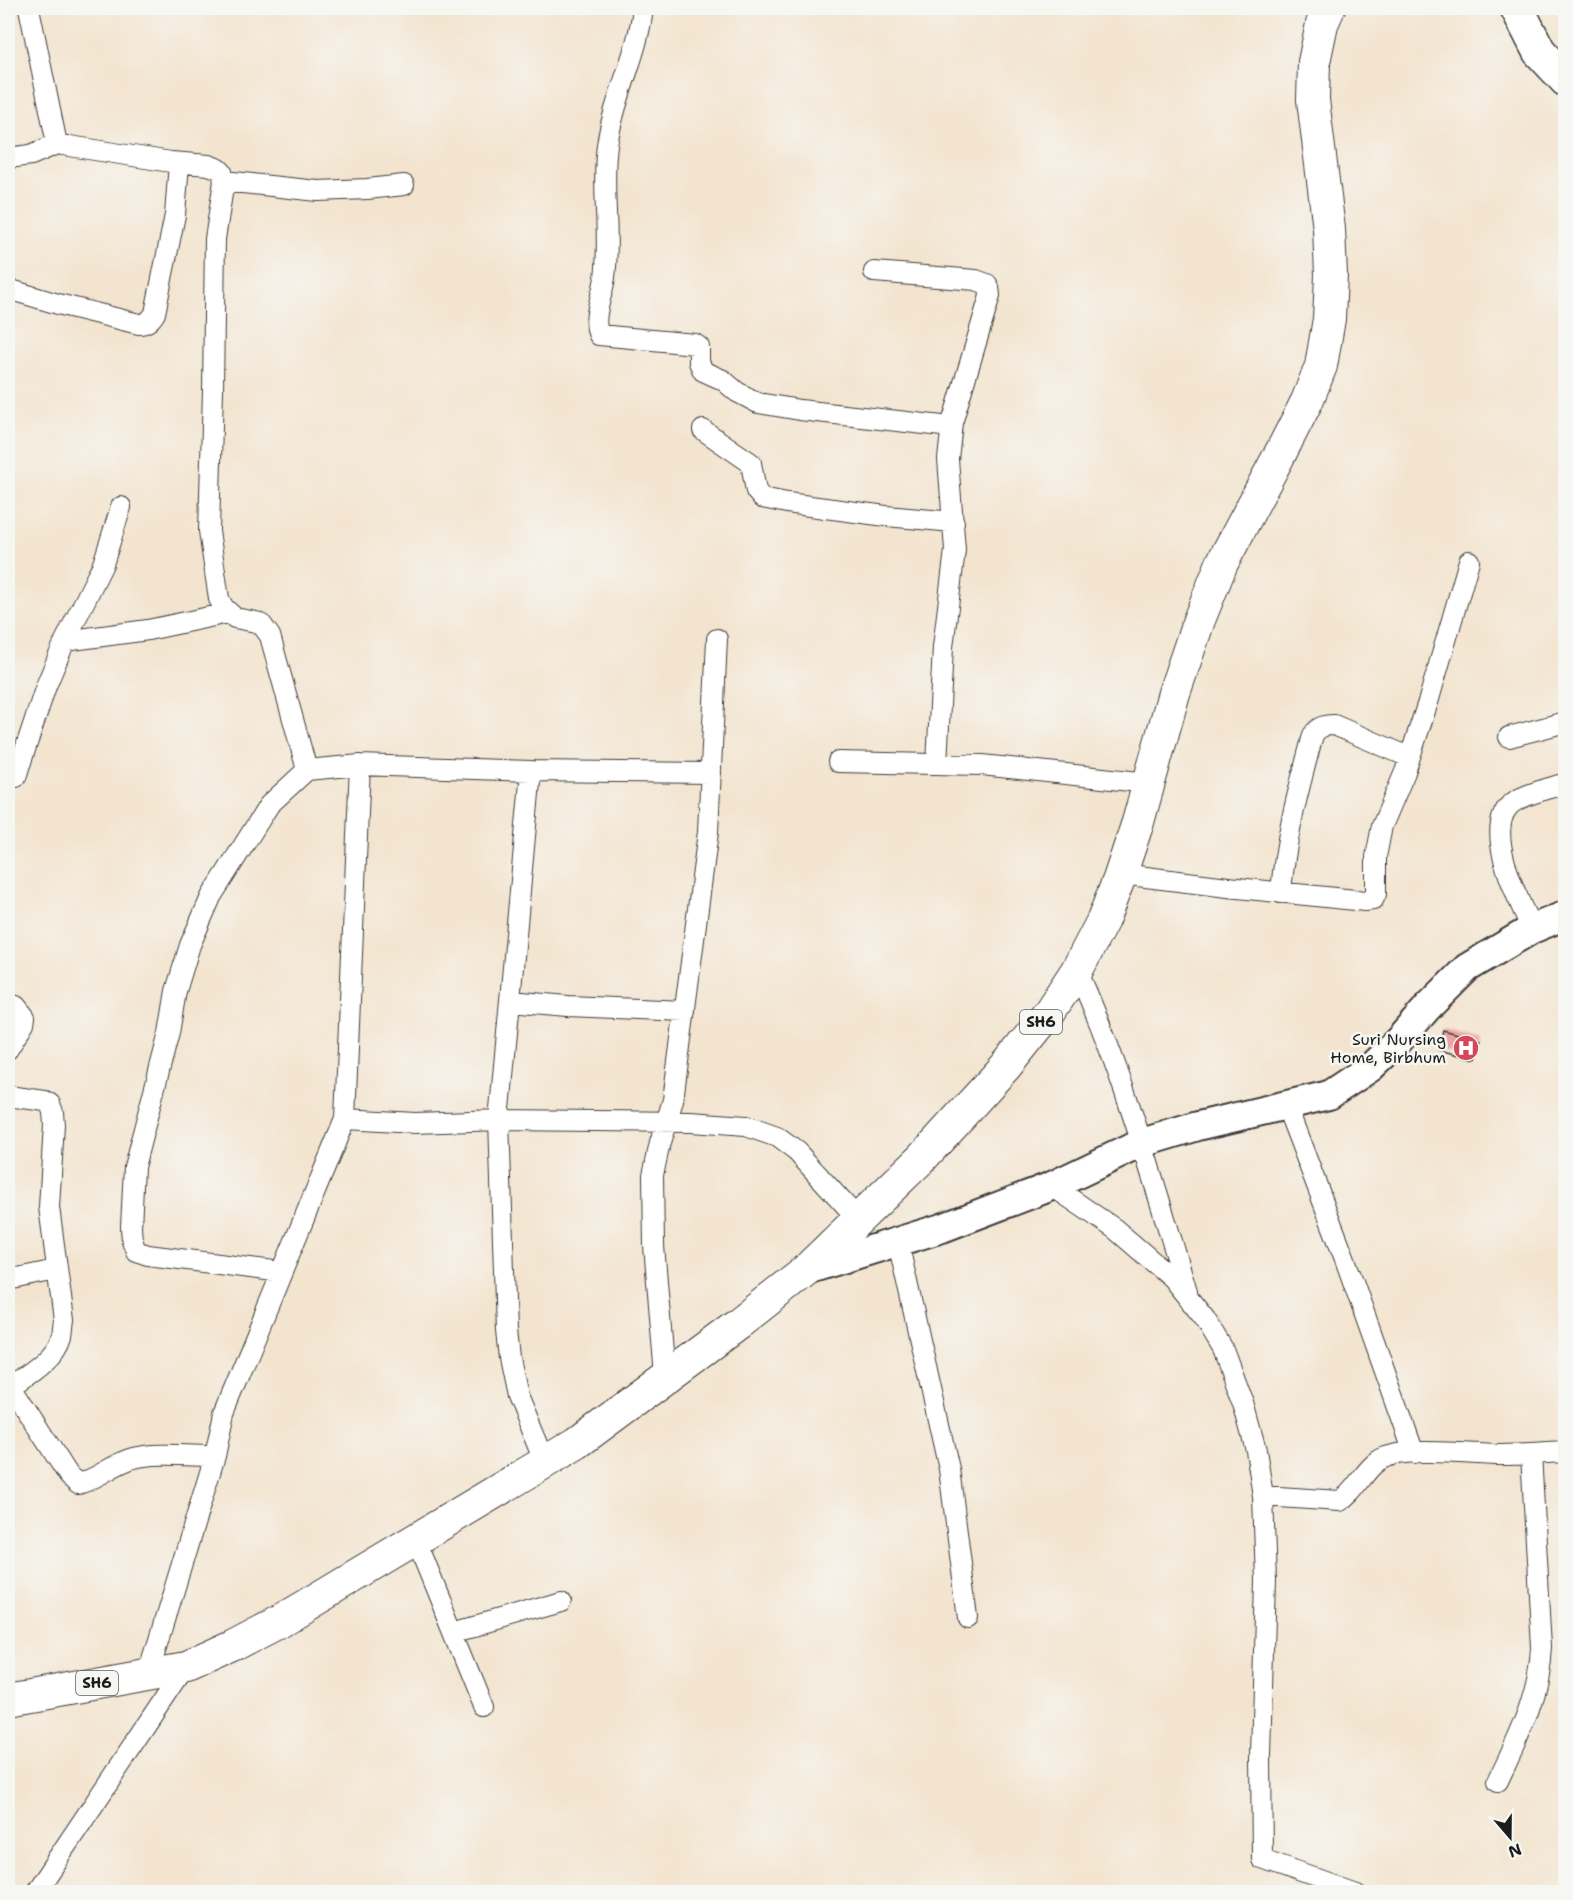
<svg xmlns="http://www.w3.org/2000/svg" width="1573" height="1900" font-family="'Shantell Sans',sans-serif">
<rect width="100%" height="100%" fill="#f6f6f2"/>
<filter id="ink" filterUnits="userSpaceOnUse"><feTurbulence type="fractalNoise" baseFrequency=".0167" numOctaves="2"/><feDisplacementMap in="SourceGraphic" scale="12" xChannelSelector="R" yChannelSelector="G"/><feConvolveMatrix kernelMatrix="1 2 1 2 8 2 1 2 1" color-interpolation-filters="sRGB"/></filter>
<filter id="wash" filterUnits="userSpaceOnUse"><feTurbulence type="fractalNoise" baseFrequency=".008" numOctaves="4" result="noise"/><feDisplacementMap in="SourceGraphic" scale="24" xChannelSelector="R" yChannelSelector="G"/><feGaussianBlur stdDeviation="1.35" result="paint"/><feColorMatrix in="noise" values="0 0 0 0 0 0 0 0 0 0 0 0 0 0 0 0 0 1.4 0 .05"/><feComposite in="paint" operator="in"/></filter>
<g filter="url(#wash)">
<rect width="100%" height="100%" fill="#f3e4cf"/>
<g id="blocks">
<path fill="#e68e8b" d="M1443,1030L1481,1040L1476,1059L1438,1050Z"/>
</g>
</g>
<g filter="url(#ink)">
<use href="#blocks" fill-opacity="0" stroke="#3c3a37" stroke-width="1.5"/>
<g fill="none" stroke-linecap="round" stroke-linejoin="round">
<g stroke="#3c3a37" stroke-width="22">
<path id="street" d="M29,8L57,144L171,162L209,165L219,169L222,172L224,181L215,239L213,390L209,531L219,599L224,608L235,618L256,622L262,625L270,636L307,770
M643,8C638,55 614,97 607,145C601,189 611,233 605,277C603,295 591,318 599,335L695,344L699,347V362L703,371L723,380L737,392L758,403L800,410L951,427
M8,158L31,155L57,144
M224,181L318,191L367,189L404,185
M874,272L976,280L987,284L989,287L990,296L952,423L948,459L955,550L943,647L937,764
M8,289L58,304L139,324C147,324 151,320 155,313L175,215L179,163
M703,430L751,463L756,491L762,498L787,503L886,516L954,522
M65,641L103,564L121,507
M1509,737L1566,722
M838,762L982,765L1149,783
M531,771L711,773
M16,777L46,686L65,641L148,630L228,613
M1121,874L1228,887L1365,901L1373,900L1376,894V857L1382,826L1405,772L1429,699L1469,561
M1281,893C1285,838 1299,788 1313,735C1318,727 1324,725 1334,725L1409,757
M1532,929C1519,901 1484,833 1509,806C1519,795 1551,788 1566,783
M1077,970C1124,1074 1154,1183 1187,1291
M510,1001L568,1006L685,1011
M8,1003L16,1006L25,1017L24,1023L8,1049
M8,1096L45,1101L50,1104L53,1112L54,1125L49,1207L64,1320C63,1325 63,1330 62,1335C56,1358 26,1375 8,1388
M1286,1105L1345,1259L1414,1453
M345,1119L415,1123L499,1120L691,1122L746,1126L777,1137L797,1152L858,1219
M1052,1186L1115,1229L1172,1278L1205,1319L1223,1349L1243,1403L1256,1450L1263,1496L1266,1581L1261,1755L1262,1859L1355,1892
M898,1242L949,1469L968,1618
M282,1272L148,1255L136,1251L132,1240L131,1227L134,1167L169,1033L176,991L190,945L211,897L269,805L307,770L360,765L531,771L499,1120L506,1331L509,1358L517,1396L545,1463
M8,1280L56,1270
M665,1376L654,1246L653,1175L660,1143L673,1100L708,832L717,639
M11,1386L69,1476L78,1484C98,1479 114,1463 134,1458C156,1452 191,1456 215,1456
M1263,1496L1340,1501C1356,1492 1363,1471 1378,1461C1401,1445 1472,1455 1501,1455C1523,1455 1544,1453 1566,1452
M416,1540L484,1707
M454,1632L561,1601
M148,1675L215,1456L224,1413L345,1119L360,765
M1498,1781C1518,1738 1540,1697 1542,1648L1531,1454
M35,1892L186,1667"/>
</g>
<g stroke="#3c3a37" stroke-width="32">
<path id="secondary" d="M806,1270L942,1228L1052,1186L1142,1143L1198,1126L1329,1095L1371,1067L1398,1041L1428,1007L1467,968L1532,929L1566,915"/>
</g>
<g stroke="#3c3a37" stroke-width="34">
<path id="primary" d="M8,1699L186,1667L232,1646L278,1622L577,1443L739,1323L806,1270L922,1158L1006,1066L1048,1014L1077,970L1103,920L1119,879L1138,822L1174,693L1199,620L1222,563L1281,452L1307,401L1321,366L1329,319L1331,275L1329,229L1313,100L1314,62L1322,24L1329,8"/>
</g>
<g stroke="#3c3a37" stroke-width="36">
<path id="highway" d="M1517,8L1539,51L1566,80"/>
</g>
<use href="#street" stroke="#fff" stroke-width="20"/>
<use href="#secondary" stroke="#fff" stroke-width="28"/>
<use href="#primary" stroke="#fff" stroke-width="32"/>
<use href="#highway" stroke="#fff" stroke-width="33"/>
</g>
</g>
<defs>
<g id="hospital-disc" transform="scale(1.35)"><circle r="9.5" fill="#d1495b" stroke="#f6f6f2"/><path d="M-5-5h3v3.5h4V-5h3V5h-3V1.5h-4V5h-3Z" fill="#fff"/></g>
</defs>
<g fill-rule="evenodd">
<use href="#hospital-disc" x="1466" y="1048"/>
</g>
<g text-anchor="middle" stroke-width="5" stroke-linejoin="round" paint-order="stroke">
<g fill="#f6f6f2" stroke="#5d5d5c" stroke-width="1.5">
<rect x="1020" y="1010" width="42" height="24" rx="4.5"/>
<rect x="76" y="1671" width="42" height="24" rx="4.5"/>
</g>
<g font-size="15" font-weight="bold" fill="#1c1c1c">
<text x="1041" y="1027">SH6</text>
<text x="97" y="1688">SH6</text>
</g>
<g font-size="16" fill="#1c1c1c" stroke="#f6f6f2" text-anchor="end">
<text x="1446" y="1045">Suri Nursing<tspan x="1446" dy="18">Home, Birbhum</tspan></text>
</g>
</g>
<rect width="1573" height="1900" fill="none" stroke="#f6f6f2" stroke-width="30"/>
<g transform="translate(1510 1837) rotate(160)" stroke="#f6f6f2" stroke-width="4.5" paint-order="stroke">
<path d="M0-4.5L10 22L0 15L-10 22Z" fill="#1c1c1c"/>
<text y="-9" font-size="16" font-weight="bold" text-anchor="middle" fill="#1c1c1c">N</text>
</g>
</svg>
